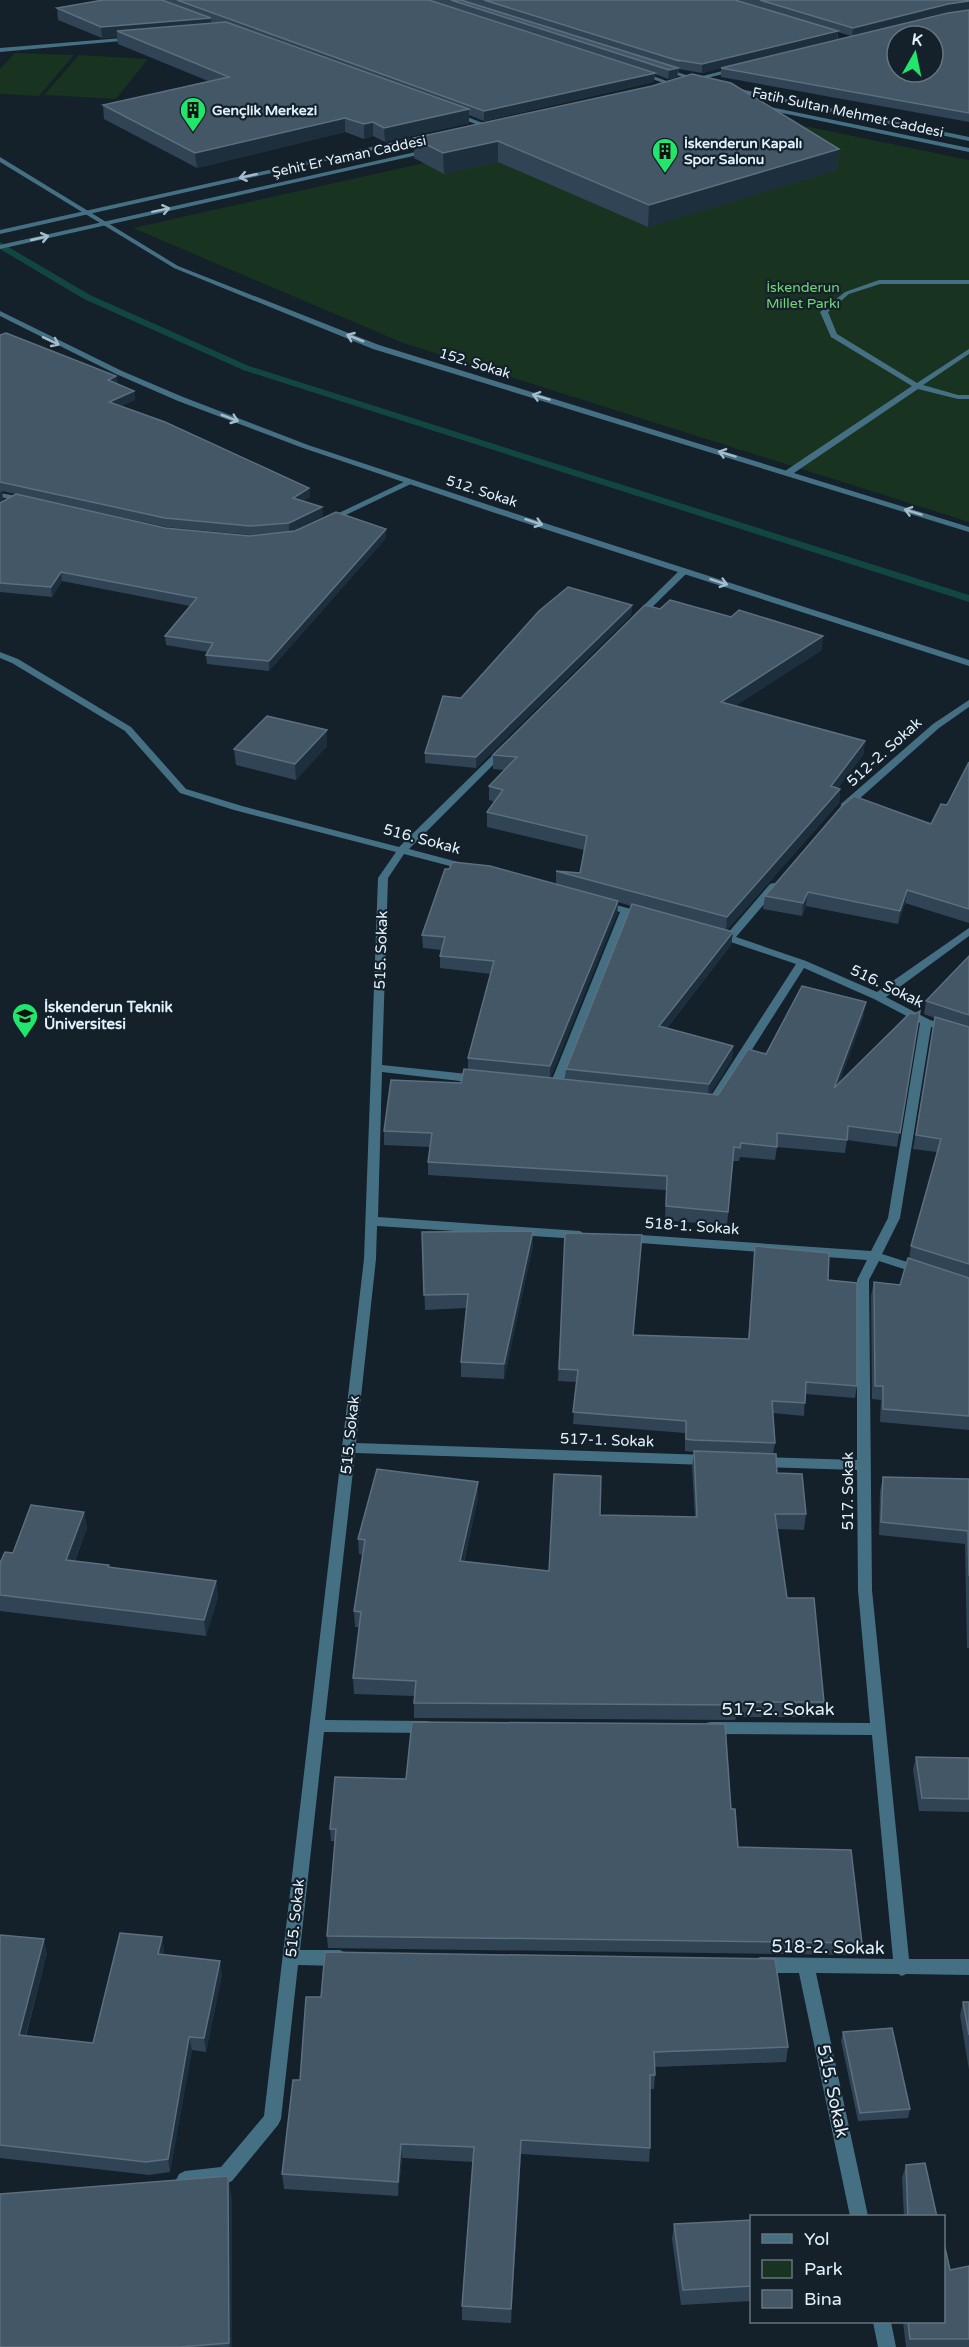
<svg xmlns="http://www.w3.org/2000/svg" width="969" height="2347" font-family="'Varela Round',sans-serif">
<rect width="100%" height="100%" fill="#14202a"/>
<path fill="#18331f" d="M15,53L74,55L39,96L0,94V69Z
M79,55L148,59L116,99L44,95Z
M693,103L969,160V522L403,343L133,228Z"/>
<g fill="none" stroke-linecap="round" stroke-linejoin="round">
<path fill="#124641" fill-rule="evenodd" d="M0,242L90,295L249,366L969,595V602L243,370L84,299L0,249Z"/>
<path fill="#457083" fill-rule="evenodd" d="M879,280H969V284H880L849,294L828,312L837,334L917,383L969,349V354L923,385L958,395H969V399H958L918,389L791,475H785V471L912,386L831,337L820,312L845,292Z"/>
<path fill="#457083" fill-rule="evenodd" d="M134,37L132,40L0,52V48Z
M734,68L736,71L690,82L687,80Z
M454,112L496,128L497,129L492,130L452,115Z
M430,134L432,137L0,234V230Z
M429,149L431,152L0,249V245Z
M408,480L415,482L329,523L322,521Z
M0,493L28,498L29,500L25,502L0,497Z
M684,568L688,571L687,573L640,619H634V615L681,569Z
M0,652L18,659L131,727L186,789L242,806L399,847L501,747H507V751L409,849L473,866L474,868L473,870L469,871L404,854L388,878L382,1065L477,1075L483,1079L477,1083L382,1072L378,1217L580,1231L586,1235L580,1239L377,1226L376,1259L356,1443L707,1455L712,1456L714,1460L712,1464L707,1465L355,1453L325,1720L427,1721L432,1722L435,1727L432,1732L427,1733L324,1732L300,1950H340L346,1953L348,1958L346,1963L340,1966L298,1965L281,2119L278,2125L232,2181L226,2184L185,2189L179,2186L176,2180L179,2174L185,2171L221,2167L264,2116L364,1259L378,878L396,852L234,810L180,793L125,731L12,663L0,658Z
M969,700V707L939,728L849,808H841V804L933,724Z
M774,883L779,886L778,888L736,937L806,961L877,992L969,928V936L886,997L930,1020L969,1031V1039L931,1027L900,1218L882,1254L923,1267L925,1270L919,1274L879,1261L869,1280L872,1590L909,1959H969V1975L906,1974L902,1976L898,1974L816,1973L868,2216H850L799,1973H760L754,1970L752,1965L754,1960L760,1957L893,1959L872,1735L711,1734L706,1733L703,1728L706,1723L711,1722L870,1723L858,1590L857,1470L760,1467L755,1466L753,1462L755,1458L760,1457L857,1460V1280L867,1260L627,1242L621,1238L627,1234L871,1251L888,1218L920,1023L874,999L804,968L716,1106L706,1107L700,1103L702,1100L709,1099L796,964L713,936L712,934L717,931L727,934L770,884Z
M601,901L646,913L647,915L642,918L630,915L561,1087L555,1091L549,1087L620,912L597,906L596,904L597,902Z
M873,2322H891L896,2347H878Z"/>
<path fill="#457083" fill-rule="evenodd" d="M661,68H665L704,81L699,82L661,70Z
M638,72H642L683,87L678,88L638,74Z
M735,88L969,137V141L733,91Z
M761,105L969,148V152L759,108Z
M0,157L178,266L379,345L969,527V532L373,349L174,268L0,162Z
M0,311L122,371L183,397L308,445L498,508L969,660V666L492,512L303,448L178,401L116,374L0,316Z"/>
</g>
<path fill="#304456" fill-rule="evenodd" d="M103,0H969V122L721,77V68L702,73L679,69L677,77L668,79L655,74L654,82L484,121L469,115V123L385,142L373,136L364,139L345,132L197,168L104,119L103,105L208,81L118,44L117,37L102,38L58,20L57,8ZM838,32L851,36L838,39Z
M414,138L839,149L837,170L648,227L498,162L444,174L414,158Z
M0,335L116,376L117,384L134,391L135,400L121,406L309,488L310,497L303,501L322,507L323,516L290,532L386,538L269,671L207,664L206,655L208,652L166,645L165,636L190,606L62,581L52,597L0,592V503L165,528L250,536L286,532L251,535L166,527L2,491L3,500L0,503Z
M632,605L631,615L476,768L425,763V753L461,698Z
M822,650L735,706L865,741L863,755L838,788L840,789L839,803L727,930L733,932L731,945L667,1028L733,1046L732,1059L710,1094L718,1095L766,1054L864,1015L839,1083L915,1014L920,1011L897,1147L847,1140L845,1153L777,1147L775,1160L740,1157L739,1161H733L727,1226L665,1220L666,1190L428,1175V1162L430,1147L384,1145V1131L461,1083L468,1070V1058L491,974L440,968V956L442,950L423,948L422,935L556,884V871L580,873L584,850L487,827V812L495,802L489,800V786L504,770L493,769V755ZM618,902L631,906L566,1069L565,1079L550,1078L617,914Z
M327,746L296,780L236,765L234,749Z
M969,762V923L905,903L898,924L806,906L802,916L763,909L765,896L931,824L947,805Z
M969,956V1430L880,1422L881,1400L872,1399L871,1296L874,1282L900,1285L909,1259L911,1246L937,1152L913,1149L935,1018L924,1014L926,1001Z
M422,1232L533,1245L504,1379L461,1377V1362L466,1308L425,1310Z
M565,1233L633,1335L748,1339L755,1246L828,1280L857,1386L855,1398L805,1394L804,1416L773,1413L775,1443L773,1454L777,1473L806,1514L804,1530L777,1529L787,1598L824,1702L822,1717H736L735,1720L414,1718V1696L354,1694L353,1678L359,1627H355L354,1611L363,1555L359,1554L358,1539L478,1498L464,1562L549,1571L600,1515L695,1517L692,1467L694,1452L685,1451V1433L573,1424L576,1382L558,1381Z
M883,1477L969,1479V1648H967L965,1544L879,1535L880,1491Z
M84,1512L87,1528L75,1561L109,1568L216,1581L218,1597L206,1636L0,1611V1563L13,1553Z
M916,1757L969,1758V1812L919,1811L913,1770Z
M731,1809L738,1847L862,1943L859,1955L328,1948L327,1936L335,1841H331L330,1829Z
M0,1935L47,1953L26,2036L93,2043L162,1937L164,1950L163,1955L222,1975L206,2052L192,2050L170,2172L149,2175L0,2158Z
M306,1997L788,2047L786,2062L655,2067V2075L654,2089H650V2148L649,2162L521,2154L511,2323L462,2320V2306L473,2162L402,2158L398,2196L284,2189L282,2174L300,2080Z
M963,2002H969V2070L960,2015Z
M843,2032L910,2109L908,2118L858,2121L841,2041Z
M906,2165L937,2217H904L902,2178Z
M232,2198V2347H0Z
M752,2220V2301L681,2305L672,2239L674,2224Z
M969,2266V2347H906L903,2322H944L950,2270Z"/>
<path fill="#1d2e3d" d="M969,1V10L852,37L853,28L948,4Z
M211,18L212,30L117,31V37L102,38L101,27Z
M838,31L837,40L702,73V64Z
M678,68L677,77L668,79L669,70Z
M655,73L654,82L484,121V111Z
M469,109V123L385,142L384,128Z
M345,118V132L197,168L195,153Z
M373,122V136L364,139V124Z
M498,141V162L444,174L443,153Z
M839,149L837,170L648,227L649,205Z
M116,376L117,385L108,380Z
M134,391L135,400L110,411L109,402Z
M309,488L310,497L294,507L293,498Z
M2,491L3,500L0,503V493Z
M322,507L323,516L289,532V523Z
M386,529V538L269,671V661Z
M61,572L62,581L52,597L51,587Z
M632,605L631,615L476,768V757Z
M823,636L822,650L720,716L721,702Z
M327,730V746L296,780L295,764Z
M865,741L863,755L829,800L831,786Z
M840,789L839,803L726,931L727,917Z
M907,890L905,903L898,924L900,911Z
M808,892L806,906L802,916L803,903Z
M618,901L617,914L550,1080V1066Z
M733,932L731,945L658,1039L659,1026Z
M866,1002L864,1015L832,1101L834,1088Z
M733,1046L732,1059L708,1097L709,1084Z
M533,1231V1245L504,1379V1364Z
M478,1482V1498L460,1577V1561Z
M84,1512L87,1528L69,1575L66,1560Z
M216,1581L218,1597L206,1636L204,1620Z
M162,1937L164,1950L160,1968L158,1954Z
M44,1939L47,1953L22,2048L19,2035Z
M220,1961L222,1975L206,2052L204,2038Z
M189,2037L192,2050L170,2172L168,2159Z
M521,2140V2154L511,2323V2309Z
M401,2144L402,2158L398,2196V2182Z
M228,2176L232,2198V2347H230L229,2343Z"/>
<path fill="#435767" stroke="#5c6f7f" stroke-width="1.5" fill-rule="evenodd" d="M103,0H162L211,18L101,27L57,8Z
M177,0H429L655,73L484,111Z
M451,0H461L678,68L669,70Z
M484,0H735L838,31L702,64L677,60L679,61Z
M760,0H969V1L948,4L853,28Z
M969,10V113L721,68L948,13ZM897,36H933V72H897Z
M226,22L469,109L384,128L373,122L364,124L345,118L195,153L103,105L229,77L117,31Z
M692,74L731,83L839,149L649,205L498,141L443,153L414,138L652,86Z
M6,333L116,376L108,380L134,391L109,402L165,422L309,488L293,498L322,507L289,523L250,526L165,518L0,482V335Z
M16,494L165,528L250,536L295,531L336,512L386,529L269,661L206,655L213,643L165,636L197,598L61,572L51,587L0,583V503Z
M568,587L632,605L476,757L425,753L443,696L461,698L539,611Z
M670,600L731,617L739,610L823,636L721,702L865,741L831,786L840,789L727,917L556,871L580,873L587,836L487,812L503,790L489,786L517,757L493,755L645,605L660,609Z
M267,716L327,730L295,764L234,749Z
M969,762V909L907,890L900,911L808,892L803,903L765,896L842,806L854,796L931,824L941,804L947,805Z
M453,862L490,866L618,901L550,1066L468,1058L494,961L440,956L445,937L422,935L445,869H449Z
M632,904L733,932L659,1026L733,1046L709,1084L566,1069Z
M969,956V1015L926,1001Z
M802,986L866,1002L834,1088L910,1013L915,1014L920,1011L900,1133L848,1126L847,1140L777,1133V1147L741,1143L740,1148L734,1147L728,1212L666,1206L667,1176L428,1162L432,1133L384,1131L391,1080L461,1083L464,1069L718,1095L748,1049L766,1054Z
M935,1017L969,1027V1264L911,1246L941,1139L916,1135Z
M533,1231L504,1364L461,1362L468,1294L424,1295L422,1232Z
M565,1233L642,1235L633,1335L749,1339L755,1246L829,1253L828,1280L857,1283V1386L806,1382L805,1403L772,1401L775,1443L693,1440L686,1439V1421L573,1412L578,1370L559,1369Z
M908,1258L969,1278V1416L883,1409V1386H875L874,1282L900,1285Z
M694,1451L776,1454L777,1473L802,1474L806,1514H775L787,1598H814L824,1702H737V1705L414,1703L416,1681L353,1678L361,1612L354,1611L365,1540L358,1539L377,1469L478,1482L460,1561L549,1571L554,1474L601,1476L600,1515L697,1517Z
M883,1477L969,1479V1576L968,1531L881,1522Z
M31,1505L84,1512L66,1560L109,1565L108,1567L216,1581L204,1620L0,1595V1563L5,1552L13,1553Z
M412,1722L725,1724L731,1809H735L738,1847L851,1850L862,1943L327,1936L336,1829H330L335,1777L406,1779Z
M916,1757L969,1758V1799L922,1798Z
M120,1933L162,1937L158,1954L220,1961L204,2038L189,2037L168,2159L146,2162L0,2145V1935L44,1939L19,2035L93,2043Z
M325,1952L775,1959L788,2047L654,2052L655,2075H650V2148L521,2140L511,2309L462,2306L474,2147L401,2144L398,2182L282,2174L293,2080H300L306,1997H321Z
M963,2002H969V2035Z
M892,2028L910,2109L860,2113L843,2032Z
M925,2163L937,2217H908L906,2165Z
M228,2176L229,2343L180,2347H0V2194Z
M752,2220V2286L683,2290L674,2224Z
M944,2243L950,2270L969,2266V2339H910L908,2322H944Z"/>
<defs><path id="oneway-shaft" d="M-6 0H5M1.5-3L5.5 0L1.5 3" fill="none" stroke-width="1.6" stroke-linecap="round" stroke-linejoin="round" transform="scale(1.5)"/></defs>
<g stroke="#a3bdcc">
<use href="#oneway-shaft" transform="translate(248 176) rotate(168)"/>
<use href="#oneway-shaft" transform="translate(161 210) rotate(-12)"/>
<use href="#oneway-shaft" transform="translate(40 238) rotate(-13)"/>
<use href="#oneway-shaft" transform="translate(355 338) rotate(-158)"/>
<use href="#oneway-shaft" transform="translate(51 341) rotate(26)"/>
<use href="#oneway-shaft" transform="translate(541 397) rotate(-163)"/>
<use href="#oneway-shaft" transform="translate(230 418) rotate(20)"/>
<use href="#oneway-shaft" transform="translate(727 454) rotate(-163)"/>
<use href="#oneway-shaft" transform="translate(913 512) rotate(-163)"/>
<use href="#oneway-shaft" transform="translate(534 522) rotate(18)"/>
<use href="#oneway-shaft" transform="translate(719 582) rotate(18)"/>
</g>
<defs>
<g id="building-pin" transform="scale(1.35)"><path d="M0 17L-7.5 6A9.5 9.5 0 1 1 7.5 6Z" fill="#22e66b" stroke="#14202a"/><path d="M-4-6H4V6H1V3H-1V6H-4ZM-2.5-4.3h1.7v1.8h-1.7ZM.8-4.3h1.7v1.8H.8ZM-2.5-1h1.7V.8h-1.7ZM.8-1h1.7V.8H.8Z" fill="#111"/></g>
<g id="university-pin" transform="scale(1.35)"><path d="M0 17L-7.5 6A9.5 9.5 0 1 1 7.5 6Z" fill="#22e66b" stroke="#14202a"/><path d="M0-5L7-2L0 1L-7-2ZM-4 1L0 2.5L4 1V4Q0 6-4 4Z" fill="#111"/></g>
</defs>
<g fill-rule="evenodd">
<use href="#building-pin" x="193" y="110"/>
<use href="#building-pin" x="665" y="151"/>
<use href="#university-pin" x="25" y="1016"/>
</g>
<g text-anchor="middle" stroke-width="4.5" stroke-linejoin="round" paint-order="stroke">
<g font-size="14" font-weight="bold" fill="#e1f1fc" stroke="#14202a" text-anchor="start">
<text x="212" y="115">Gençlik Merkezi</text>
<text x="684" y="148">İskenderun Kapalı<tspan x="684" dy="16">Spor Salonu</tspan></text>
</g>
<g font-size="14" fill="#e1f1fc" stroke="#14202a">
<text transform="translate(848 112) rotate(12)" y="5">Fatih Sultan Mehmet Caddesi</text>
<text transform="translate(349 156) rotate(-12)" y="5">Şehit Er Yaman Caddesi</text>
<text transform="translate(475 363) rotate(17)" y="5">152. Sokak</text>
<text transform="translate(482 491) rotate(18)" y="5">512. Sokak</text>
</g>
<g font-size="14" fill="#73d576" stroke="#14202a">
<text x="803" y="292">İskenderun<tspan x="803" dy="16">Millet Parkı</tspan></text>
</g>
<g font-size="15" fill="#e1f1fc" stroke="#14202a">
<text transform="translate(884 752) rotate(-42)" y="5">512-2. Sokak</text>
<text transform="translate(422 839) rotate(15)" y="5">516. Sokak</text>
<text transform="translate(381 950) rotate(-88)" y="5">515. Sokak</text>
<text transform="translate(887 986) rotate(26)" y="5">516. Sokak</text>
<text transform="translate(692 1226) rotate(4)" y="5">518-1. Sokak</text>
<text transform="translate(350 1435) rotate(-84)" y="5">515. Sokak</text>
<text transform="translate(607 1440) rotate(2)" y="5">517-1. Sokak</text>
<text transform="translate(848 1491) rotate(-90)" y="5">517. Sokak</text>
<text transform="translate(295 1918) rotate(-84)" y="5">515. Sokak</text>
</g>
<g font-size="15" font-weight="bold" fill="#e1f1fc" stroke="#14202a" text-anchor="start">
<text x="44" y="1012">İskenderun Teknik<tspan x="44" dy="17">Üniversitesi</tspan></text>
</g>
<g font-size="18" fill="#e1f1fc" stroke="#14202a">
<text x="778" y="1715">517-2. Sokak</text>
<text transform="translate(828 1947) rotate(1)" y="6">518-2. Sokak</text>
<text transform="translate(833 2091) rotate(78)" y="6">515. Sokak</text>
</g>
</g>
<rect x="750" y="2215" width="195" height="108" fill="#14202a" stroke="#66747e" stroke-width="1.5"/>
<rect x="762" y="2234" width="30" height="9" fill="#457083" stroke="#66747e" stroke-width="1.5"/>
<text x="804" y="2245" font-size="18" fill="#e1f1fc">Yol</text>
<rect x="762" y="2260" width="30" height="18" fill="#18331f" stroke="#66747e" stroke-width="1.5"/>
<text x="804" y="2275" font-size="18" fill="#e1f1fc">Park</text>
<rect x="762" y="2290" width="30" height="18" fill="#435767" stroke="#66747e" stroke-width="1.5"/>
<text x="804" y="2305" font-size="18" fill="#e1f1fc">Bina</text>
<g transform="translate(915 54) rotate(9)"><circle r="28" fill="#14202a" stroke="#66747e" stroke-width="1.5"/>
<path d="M0-4.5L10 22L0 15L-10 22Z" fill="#22e66b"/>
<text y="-9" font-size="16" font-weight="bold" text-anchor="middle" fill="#e1f1fc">K</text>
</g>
</svg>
